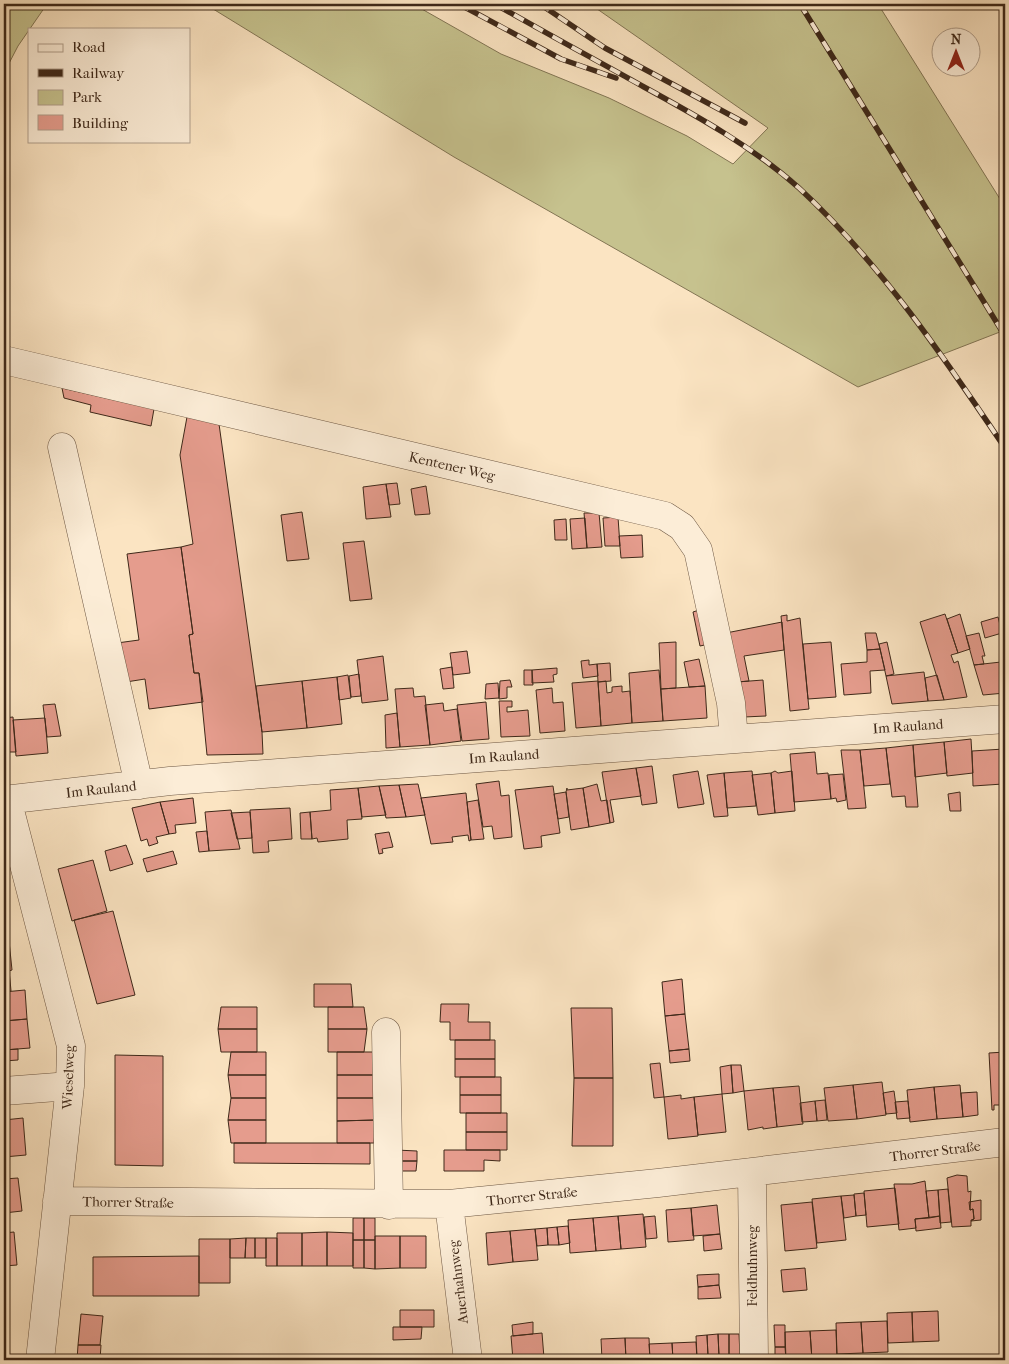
<svg xmlns="http://www.w3.org/2000/svg" width="1009" height="1364" font-family="'IM FELL French Canon',serif">
<rect width="100%" height="100%" fill="#fbe4c2"/>
<filter id="stains"><feTurbulence type="fractalNoise" baseFrequency=".004" numOctaves="4"/><feColorMatrix values="0 0 0 0 .2 0 0 0 0 .09 0 0 0 0 .02 0 0 0 .5 -.17"/></filter>
<radialGradient id="worn" r=".72"><stop offset=".6" stop-color="#630" stop-opacity="0"/><stop offset="1" stop-color="#630" stop-opacity=".3"/></radialGradient>
<path fill="#c6c28e" stroke="#827554" d="M4,4H47L18,46L4,73Z
M205,4H413L501,54L609,98L687,136L733,164L768,128L590,4H878L1005,207V330L858,387L454,157Z"/>
<path fill="#e59c8d" stroke="#3e2819" d="M62,388L154,409L151,426L90,412L91,405L64,398Z
M187,417L219,424L262,732L263,754L207,755L199,673H194L189,635L193,634L181,547L193,544L180,455Z
M397,483L400,504L389,505L386,484Z
M386,484L391,517L366,519L363,487Z
M426,486L430,514L415,515L411,489Z
M302,512L309,559L287,561L281,515Z
M584,513H599L602,547L587,548Z
M618,517L620,546H605L603,518Z
M585,518L587,548L572,549L570,519Z
M566,519L567,540H555L554,520Z
M642,535L643,557L621,558L619,536Z
M364,541L372,599L350,601L343,543Z
M181,547L193,634L189,635L194,673H199L203,702L149,709L145,679L126,682L117,643L139,640L127,554Z
M702,609L709,644L700,646L693,612Z
M945,614L958,653L951,655L954,663L958,661L967,697L944,700L920,622Z
M960,614L970,649L958,653L947,619Z
M787,615V621L800,618L809,709L790,711L781,616Z
M998,617L1002,633L985,638L981,622Z
M782,622L784,650L744,656L749,681L737,682L726,633Z
M865,633H876L880,649L867,650Z
M979,633L985,656H982L984,664L974,665L966,636Z
M676,642V688L661,689L659,643Z
M831,642L836,697L808,699L803,644Z
M887,642L894,674L886,676L879,644Z
M880,649L885,670L870,671L871,693L844,695L841,664L867,662V650Z
M467,651L470,673L453,675L450,653Z
M383,656L388,700L362,703L357,660Z
M699,659L705,686L689,687L684,662Z
M589,660V665L597,664L598,676L583,678L581,661Z
M1001,662L1005,693L983,695L974,665Z
M610,663L611,681L598,682L597,664Z
M452,667L454,688L443,689L440,669Z
M557,668V674L553,675L554,682L532,683V670Z
M524,670H532L533,685H524Z
M659,670L663,721L632,723L629,673Z
M924,672L928,701L892,704L886,676Z
M359,674L361,696L351,697L349,676Z
M348,675L351,698L339,700L337,677Z
M937,675L944,700L928,701L925,678Z
M337,677L342,724L307,728L302,681Z
M510,680L512,687H507V698L499,699L500,681Z
M763,680L766,716L744,717L737,682Z
M302,681L307,728L262,732L256,686Z
M598,681L601,726L576,728L572,683Z
M606,681L607,693L612,692V687L622,686V692L630,691L632,723L601,726L598,682Z
M498,683L499,698L485,699L486,684Z
M705,686L707,718L663,721L661,689Z
M413,688L414,697L425,696L430,745L400,747L395,689Z
M552,688L553,703L563,702L565,731L540,733L536,690Z
M499,701H512V707H507V712L528,710L530,736L501,737Z
M486,702L489,739L462,741L457,705Z
M443,703L444,711L457,709L461,741L430,745L425,705Z
M55,704L61,736L47,737L43,705Z
M397,713L400,747L386,748L385,715Z
M13,717L16,752H4V718Z
M45,718L48,753L16,756L13,720Z
M971,739L973,773L947,776L944,742Z
M944,742L947,773L915,777L913,745Z
M913,745L918,807H906L905,796L892,797L886,748Z
M886,748L890,784L864,786L860,750Z
M1004,749L1003,784L973,786L972,751Z
M841,750H860L866,808L848,809Z
M815,752L817,774L828,773L831,799L794,802L790,754Z
M1004,764H1005V830H1002Z
M652,766L657,803L642,805L636,768Z
M636,768L641,796L610,800L614,822L610,823L602,772Z
M698,771L704,804L678,808L673,775Z
M752,771L756,806L727,808L724,773Z
M775,771L778,773L792,771L795,811L775,813L771,773Z
M724,773L728,816L714,817L707,775Z
M771,773L775,813L758,815L752,775Z
M843,774L846,800L837,802L836,798L831,799L829,775Z
M499,781L501,796L509,795L512,837L494,839L492,826L483,827L476,784Z
M418,784L425,815L406,817L399,785Z
M597,784L601,801L607,800L610,823L589,827L583,788Z
M399,785L406,817L386,818L379,786Z
M379,786L386,815L362,817L358,788Z
M553,786L560,833L541,836L542,847L524,849L515,790Z
M358,788L362,819L347,820L348,839L318,842L317,838L312,839L310,812L331,810L330,790Z
M567,788V790L583,788L589,827L571,830L566,792Z
M566,792L569,817L558,819L554,794Z
M960,792L961,811H950L948,794Z
M466,793L471,840L469,841L468,835L452,837L453,842L431,844L421,798Z
M193,798L196,823L175,825L176,833L169,834L160,802Z
M478,800L484,839L471,840L467,802Z
M160,802L169,834L156,837L158,843L149,846L147,839L141,841L132,808Z
M290,808L292,839L268,841L269,852L253,853L250,810Z
M231,810L240,849L209,851L205,812Z
M250,812L252,838L237,839L231,813Z
M310,812L312,839H301L300,813Z
M207,831L209,851L199,852L196,832Z
M389,832L393,847L382,849L383,853L379,854L375,834Z
M126,845L133,864L110,871L105,851Z
M173,851L177,864L147,872L143,859Z
M93,860L107,911L72,921L58,869Z
M4,911H7L9,941H4Z
M113,911L135,995L97,1004L74,920Z
M4,941H9L12,970L9,971H4Z
M4,971H9L10,980L4,981Z
M682,979L685,1014L665,1016L662,982Z
M10,980L11,991L4,992V981Z
M314,984H351L353,1007H314Z
M25,990L27,1019L4,1021V992Z
M441,1004H469L468,1022H490V1040H450V1022H440Z
M221,1007H257V1029H218Z
M328,1007H364L367,1029H328Z
M571,1008H612L613,1078H574Z
M685,1014L689,1049L669,1051L665,1016Z
M27,1019L30,1048L4,1050V1021Z
M218,1029H257V1052H221Z
M328,1029H367L364,1052H328Z
M455,1040H495V1059H455Z
M18,1049V1060L4,1061V1050Z
M689,1049L690,1061L670,1063L669,1051Z
M231,1052H266V1075H228Z
M337,1052H374L376,1075H337Z
M1005,1052V1108L1003,1105H994V1110H992L989,1053Z
M115,1055L163,1056V1166L115,1165Z
M455,1059H495V1077H455Z
M660,1063L664,1097L654,1098L650,1064Z
M731,1065L733,1093L722,1094L720,1067Z
M731,1065H741L744,1091L733,1093Z
M228,1075H266V1098H231Z
M337,1075H376L374,1098H337Z
M460,1077H501V1095H460Z
M574,1078H613V1146H572Z
M882,1082L886,1115L857,1119L853,1085Z
M853,1085L857,1119L828,1121L824,1088Z
M960,1085L963,1117L937,1119L934,1087Z
M799,1086L803,1124L777,1127L773,1088Z
M934,1087L937,1119L910,1122L907,1090Z
M773,1088L777,1127L763,1129V1127L748,1130L744,1091Z
M894,1091L897,1113L886,1114L883,1093Z
M977,1092L978,1115L963,1117L961,1093Z
M722,1094L726,1132L698,1135L694,1097Z
M460,1095H501V1113H460Z
M681,1095V1099L694,1097L698,1136L668,1139L664,1097Z
M231,1098H266V1120H228Z
M337,1098H374L376,1120L337,1121Z
M825,1100L827,1120L817,1121L815,1101Z
M815,1101L817,1121L802,1122L800,1103Z
M908,1101L910,1118L897,1119L895,1102Z
M466,1113H507V1132H466Z
M23,1118L26,1155L4,1157V1120Z
M228,1120H266V1143H231Z
M376,1120L374,1143H337V1121Z
M466,1132H507V1150H466Z
M234,1143H370V1164L234,1163Z
M396,1150L417,1151V1161H396Z
M444,1150H500V1161L484,1160V1171H444Z
M396,1161H417L416,1171H396Z
M957,1175L967,1176L968,1192L971,1191L970,1210L973,1209L974,1219L971,1220V1226L952,1227L947,1178Z
M18,1178L22,1211L4,1213V1179Z
M925,1181L929,1218L915,1219L916,1228L899,1230L894,1184H912Z
M895,1188L899,1224L867,1227L864,1191Z
M948,1189L951,1222L940,1223L938,1190Z
M938,1190L940,1216L929,1218L926,1191Z
M864,1193L866,1215L856,1216L854,1194Z
M854,1195L856,1216L844,1218L841,1196Z
M841,1196L846,1240L817,1243L812,1199Z
M981,1200V1220L971,1221L974,1219L973,1209L970,1210L969,1202Z
M812,1202L817,1248L785,1251L781,1205Z
M717,1205L720,1234L693,1236L691,1208Z
M691,1208L694,1240L668,1242L666,1210Z
M643,1214L646,1247L621,1249L618,1216Z
M618,1216L621,1249L596,1251L593,1218Z
M655,1216L657,1238L646,1239L644,1217Z
M940,1216L941,1228L916,1231L915,1219Z
M353,1218H364V1240H353Z
M364,1218H375V1240H364Z
M593,1218L596,1251L570,1253L568,1220Z
M568,1226L570,1243L559,1245L557,1227Z
M557,1227L559,1245H548L547,1228Z
M547,1228L548,1245L537,1246L535,1229Z
M535,1229L538,1260L513,1262L510,1231Z
M510,1231L513,1262L488,1265L486,1233Z
M14,1232L17,1265L4,1266V1233Z
M327,1232L353,1233V1266H327Z
M327,1232V1266H302V1233Z
M277,1233H302V1266H277Z
M720,1234L722,1249L704,1251L703,1236Z
M375,1236H400V1268L375,1269Z
M400,1236H426V1268H400Z
M246,1238H255V1258H245Z
M246,1238L245,1258H230V1239Z
M255,1238H266V1258H255Z
M266,1238H277V1266H266Z
M199,1239H230V1283H199Z
M353,1240H364V1268H353Z
M364,1240H375V1269L364,1268Z
M199,1256V1296H93V1257Z
M805,1268L807,1290L783,1292L781,1270Z
M719,1274V1285L698,1287L697,1275Z
M719,1285L721,1298L698,1299V1287Z
M6,1287L9,1320L4,1321V1288Z
M400,1310H434V1327H400Z
M938,1311L939,1341L913,1342L912,1312Z
M912,1312L913,1342L888,1343L887,1313Z
M81,1314L103,1316L100,1345H78Z
M887,1321L888,1352L863,1353L861,1322Z
M533,1322V1334L513,1336L512,1325Z
M861,1322L863,1353L837,1354L836,1323Z
M774,1325H785V1347H775Z
M393,1327H422L421,1339L393,1340Z
M836,1330L837,1360H812L810,1331Z
M810,1331L812,1360H786L785,1332Z
M542,1333L544,1358L513,1360L511,1336Z
M718,1334H729V1355L719,1356Z
M718,1334L719,1356H708L707,1335Z
M729,1334H739L740,1355H729Z
M707,1335L708,1356L697,1357L696,1336Z
M625,1338H649L650,1360H626Z
M625,1338L626,1360H602L601,1339Z
M696,1342L697,1360H673L672,1343Z
M672,1343L673,1360H650L649,1344Z
M78,1345H101L100,1360H77Z
M775,1347H785L786,1360H775Z
M729,1355L730,1360H719V1356Z
M729,1355H740L741,1360H730Z
M708,1356H719V1360H708Z
M708,1356V1360H697V1357Z"/>
<g fill="none" stroke-linecap="round" stroke-linejoin="round">
<g stroke="#6d5743" stroke-width="29">
<path id="minor" d="M4,360L665,516L682,527L698,550L731,703L734,739
M62,447L139,785
M7,799L71,1046L70,1086L40,1360
M4,800L170,781L1005,719
M386,1032L389,1205
M4,1091L70,1086
M752,1172L754,1360
M57,1201L449,1204L658,1183L1005,1142
M449,1204L468,1360"/>
</g>
<use href="#minor" stroke="#fcedd7" stroke-width="28"/>
<g stroke="#3e2819" stroke-width="5.5">
<path id="rail" d="M459,4L561,59L616,78
M495,4C544,32 594,59 644,87C697,116 753,147 799,188C881,264 943,356 1005,448
M540,4L605,48L745,123
M800,4L1005,336"/>
</g>
<use href="#rail" stroke="#fcedd7" stroke-width="4" stroke-dasharray="11" stroke-linecap="butt"/>
</g>
<g text-anchor="middle" stroke-width="4" stroke-linejoin="round" paint-order="stroke">
<g font-size="14" fill="#3e2819" stroke="#fcedd7">
<text transform="translate(452 466) rotate(13)" y="5">Kentener Weg</text>
<text transform="translate(908 726) rotate(-4)" y="5">Im Rauland</text>
<text transform="translate(504 756) rotate(-4)" y="5">Im Rauland</text>
<text transform="translate(101 789) rotate(-6)" y="5">Im Rauland</text>
<text transform="translate(68 1077) rotate(-88)" y="5">Wieselweg</text>
<text transform="translate(935 1151) rotate(-7)" y="5">Thorrer Straße</text>
<text transform="translate(532 1196) rotate(-6)" y="5">Thorrer Straße</text>
<text transform="translate(128 1202) rotate(1)" y="5">Thorrer Straße</text>
<text transform="translate(752 1266) rotate(-90)" y="5">Feldhuhnweg</text>
<text transform="translate(458 1282) rotate(-97)" y="5">Auerhahnweg</text>
</g>
</g>
<rect width="1009" height="1364" fill="none" stroke="#fbe4c2" stroke-width="20"/>
<rect x="5" y="5" width="999" height="1354" fill="none" stroke="#3e2819" stroke-width="2.5"/>
<rect x="10" y="10" width="989" height="1344" fill="none" stroke="#3e2819"/>
<rect x="28" y="28" width="162" height="115" fill="#fcedd7" stroke="#b09e8b"/>
<rect x="38" y="44" width="25" height="8" fill="#fcedd7" stroke="#b09e8b"/>
<text x="72" y="52" font-size="15" fill="#3e2819">Road</text>
<rect x="38" y="69" width="25" height="8" fill="#3e2819" stroke="#b09e8b"/>
<text x="72" y="78" font-size="15" fill="#3e2819">Railway</text>
<rect x="38" y="90" width="25" height="15" fill="#c6c28e" stroke="#b09e8b"/>
<text x="72" y="102" font-size="15" fill="#3e2819">Park</text>
<rect x="38" y="115" width="25" height="15" fill="#e59c8d" stroke="#b09e8b"/>
<text x="72" y="128" font-size="15" fill="#3e2819">Building</text>
<g transform="translate(956 52)"><circle r="24" fill="#fcedd7" stroke="#b09e8b"/>
<path d="M0-4L9 19L0 12L-9 19Z" fill="#8f2418"/>
<text y="-8" font-size="14" font-weight="bold" text-anchor="middle" fill="#3e2819">N</text>
</g>
<rect width="100%" height="100%" filter="url(#stains)"/>
<rect width="100%" height="100%" fill="url(#worn)"/>
</svg>
